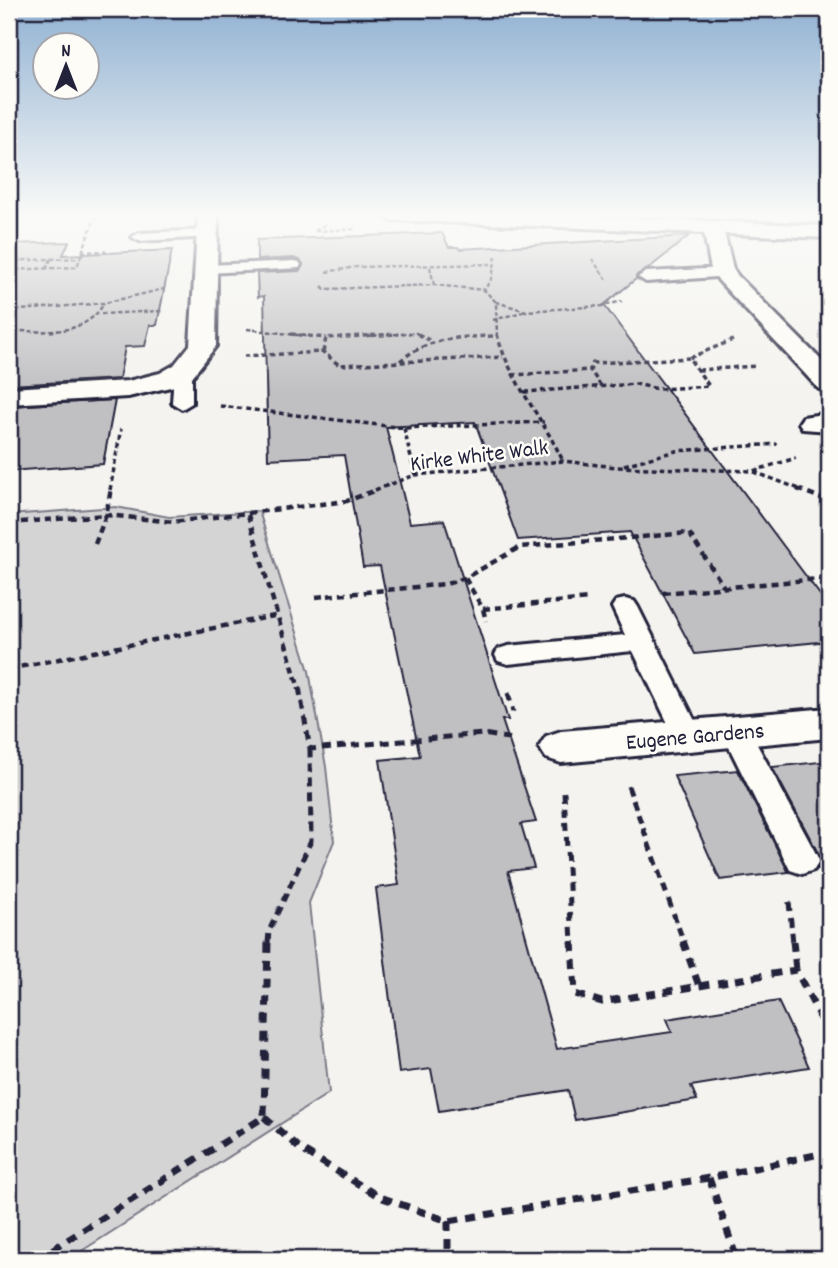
<svg xmlns="http://www.w3.org/2000/svg" width="838" height="1268" font-family="Dekko,sans-serif">
<rect width="100%" height="100%" fill="#f4f3ef"/>
<filter id="ink" filterUnits="userSpaceOnUse"><feTurbulence type="fractalNoise" baseFrequency=".0143" numOctaves="2"/><feDisplacementMap in="SourceGraphic" scale="14" xChannelSelector="R" yChannelSelector="G"/><feConvolveMatrix kernelMatrix="1 2 1 2 8 2 1 2 1" color-interpolation-filters="sRGB"/></filter>
<g filter="url(#ink)">
<path fill="#d5d4d5" stroke="#7c7b88" stroke-width="2" d="M116,507L169,517L259,511L309,671L326,767L334,841L309,903L329,1093L69,1259H9V515Z"/>
<path fill="#c0bfc2" stroke="#22223b" stroke-width="2" d="M442,233L449,247H458L459,249L689,236L648,269L637,275L636,279L604,305L829,607V641L695,654L630,532L518,540L475,422L386,427L410,523L444,520L508,720H502L536,822L521,824L534,868L508,871L557,1049L672,1032L667,1019L778,1001L809,1067L691,1086L697,1100L575,1120L568,1090L439,1111L431,1069L399,1073L376,888L399,885L380,760L420,756L380,566L363,567L344,455L268,459L264,296L258,297L257,273L299,271L303,264L294,258L257,260V240Z
M69,242L63,255L172,250L157,325H150L145,346L125,347L119,379L9,385V244Z
M115,400L103,464L9,471V406Z
M829,761V868L817,869L821,859L772,767Z
M738,770L788,871L789,872L720,880L674,776Z"/>
<g fill="none" stroke-linecap="round" stroke-linejoin="round">
<g stroke="#22223b" stroke-width="6">
<path id="lane" d="M207,230L212,231V237L139,241L132,237L139,233Z
M294,261L299,262L301,265L299,268L207,273L200,269L207,265Z
M725,268L733,273L730,276L646,282L638,277L646,272Z
M183,366L192,371V403L182,409L172,403L174,371Z
M625,599L634,601L638,607L702,735L697,742L687,746L677,742L633,651L508,664L498,661L495,655L498,649L508,646L625,635L612,607L616,601Z
M736,721L746,724L814,850L819,860L814,870L802,874L790,870L721,731L726,724Z"/>
</g>
<g stroke="#22223b" stroke-width="6">
<path id="street" d="M198,214H218L216,346L192,377L179,385L128,397L9,404V388L128,381L160,373L174,365L190,345Z
M713,222L720,224L723,228L733,269L738,276L829,368V391L819,389L719,281L711,269L703,228L706,224Z
M829,413V431L803,429L799,423L803,417Z
M829,708V738L561,763L546,758L539,747L546,736L561,731Z"/>
</g>
<g stroke="#22223b" stroke-width="6">
<path id="secondary" d="M380,214H541L829,226V238L390,220Z"/>
</g>
<path stroke="#22223b" stroke-width="2.5" stroke-dasharray="4.5 2.5" stroke-linecap="butt" d="M315,231L356,229
M315,231L326,224
M82,252L106,251
M496,256L492,278L484,290L496,302L497,336
M51,259L81,258
M592,259L607,280
M9,261L51,259L47,268
M430,267L434,285
M9,270L77,267L93,222L99,214
M326,272L356,267L493,264
M322,286L325,289L434,285L484,290
M496,302L526,311L602,306L622,301
M9,311L104,303L164,289
M101,314L162,311
M493,320L526,311
M9,328L12,331C46,331 85,337 104,303
M247,329L306,336
M366,336L416,333L421,336"/>
<path stroke="#22223b" stroke-width="3.5" stroke-dasharray="5 3.5" stroke-linecap="butt" d="M291,334L326,338
M418,334L429,340
M497,334C509,380 543,418 563,461
M323,352L326,338L398,334
M244,356L323,352L339,365L503,357
M400,361C429,337 460,337 496,336
M698,370L756,366
M512,375L590,370
M601,386L590,370L593,363L689,358
M524,392L636,384L658,389L709,386L689,358L733,340
M220,406L404,428L544,422
M404,428L415,475
M624,465L676,451L777,444
M754,472L802,490
M110,490L121,429
M375,490L415,475L563,461L616,467L753,471L796,458"/>
<path stroke="#22223b" stroke-width="4.5" stroke-dasharray="7 5" stroke-linecap="butt" d="M797,489L829,501
M248,515L299,689
M9,523L106,515L173,522L347,501L379,489
M95,544L106,515L111,489
M465,578L483,609L486,621
M663,593L829,578
M316,597L446,584L465,578L520,547L689,533L724,587
M483,609L588,599
M9,669L279,615"/>
<path stroke="#22223b" stroke-width="5" stroke-dasharray="9 6" stroke-linecap="butt" d="M299,687L310,749L483,734L514,739
M508,693L513,712
M628,786L684,943
M564,792L572,943
M789,902L793,943
M268,943L269,931L311,841L310,749"/>
<path stroke="#22223b" stroke-width="7" stroke-dasharray="10 8" stroke-linecap="butt" d="M572,941L575,994L602,1002L796,970L829,1035
M683,941L699,986
M793,941L796,970
M264,1117L300,1149L380,1197L448,1221L709,1178L829,1152
M709,1178L737,1259
M448,1221V1259
M37,1259L264,1117L268,941"/>
<use href="#lane" fill="#fdfcf7" fill-rule="evenodd"/>
<use href="#street" fill="#fdfcf7" fill-rule="evenodd"/>
<use href="#secondary" fill="#fdfcf7" fill-rule="evenodd"/>
</g>
</g>
<linearGradient id="sky" x2="0" y2="1"><stop stop-color="#90b1d2"/><stop offset="0.55" stop-color="#fafaf8"/><stop offset="1" stop-color="#fafaf8" stop-opacity="0"/></linearGradient>
<rect width="838" height="392" fill="url(#sky)"/>
<g text-anchor="middle" stroke-width="5" stroke-linejoin="round" paint-order="stroke">
<g font-size="23" fill="#22223b" stroke="#fdfcf7">
<text transform="translate(479 454) rotate(-7)" y="8">Kirke White Walk</text>
<text transform="translate(695 735) rotate(-5)" y="8">Eugene Gardens</text>
</g>
</g>
<rect width="838" height="1268" fill="none" stroke="#fdfcf7" stroke-width="35"/>
<rect x="18" y="18" width="803" height="1233" fill="none" stroke="#22223b" stroke-width="2.5" filter="url(#ink)"/>
<g transform="translate(66 66)"><circle r="33" fill="#fdfcf7" stroke="#a5a5ac" stroke-width="2"/>
<path d="M0-5L12 26L0 18L-12 26Z" fill="#22223b"/>
<text y="-10" font-size="19" font-weight="bold" text-anchor="middle" fill="#22223b">N</text>
</g>
</svg>
